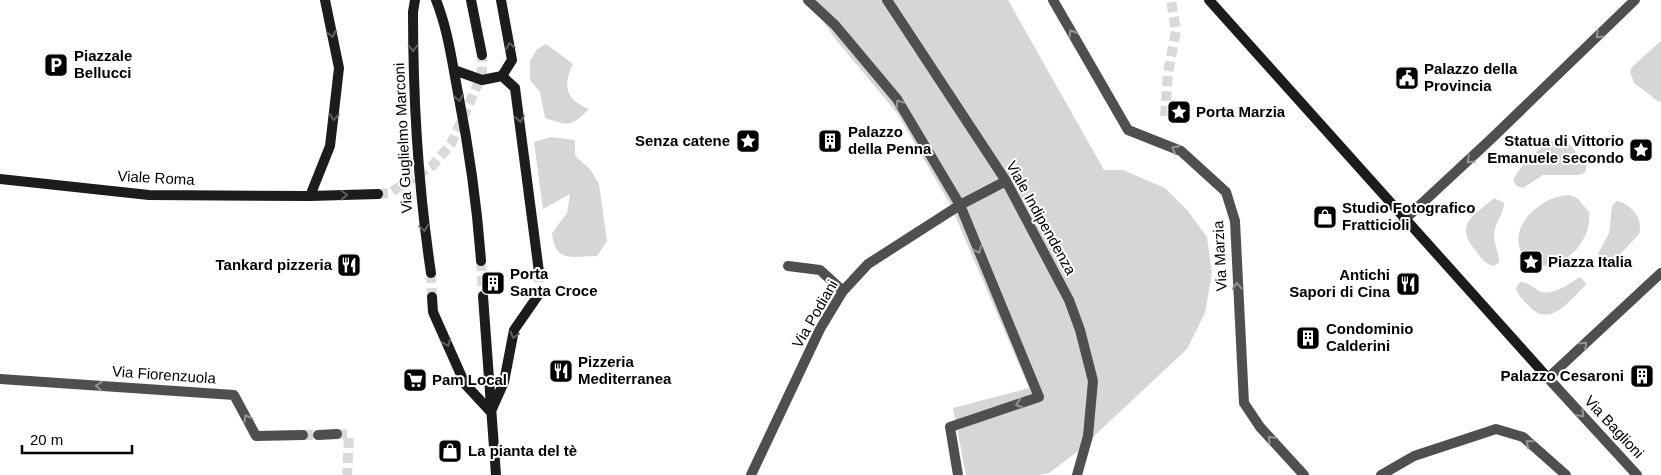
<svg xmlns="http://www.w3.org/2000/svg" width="1661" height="475" font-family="Arial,sans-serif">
<rect width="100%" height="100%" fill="#fff"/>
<path fill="#d6d6d6" d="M808,0H1008L1104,170H1123L1165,188L1188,211L1207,237L1212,273L1205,313L1187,349L1077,452L1049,473L1038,475H966L953,408L1029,388L950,204L897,113L837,41Z
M1661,41V101L1659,102L1634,83L1630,72L1632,67Z
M546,44L573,64C562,86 566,100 589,109C571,127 568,126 545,118L540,92L530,80V61L537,49Z
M551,137L575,140V156L590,169L599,184L607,241L597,256C573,256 555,264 552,233L567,213L570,194L543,209L534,142Z
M1554,140L1568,142L1587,165L1585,173L1579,175H1543L1523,188L1517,186L1513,181C1520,165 1539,147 1554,140Z
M1569,195L1577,198L1589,212C1593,242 1561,274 1531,264C1498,237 1536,196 1569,195Z
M1494,198L1504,203C1504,213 1495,223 1494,234C1494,244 1499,252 1499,262L1494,266C1485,264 1481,258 1476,251C1453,224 1474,216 1494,198Z
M1617,201C1631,204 1644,219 1639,234L1614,261L1604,264L1599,260L1598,254L1609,233L1612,206Z
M1580,277L1586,283L1584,287C1569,301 1550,328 1530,307C1524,301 1518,296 1516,288L1520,282C1529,282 1534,289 1542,292C1555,295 1570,283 1580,277Z"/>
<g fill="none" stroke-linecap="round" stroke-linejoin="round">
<path stroke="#d9d9d9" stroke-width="10" stroke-dasharray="10 5" stroke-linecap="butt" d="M1165,116L1168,73L1176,31L1171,0
M337,434L349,435L347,475
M303,435H318"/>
<path stroke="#d9d9d9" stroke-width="10" stroke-dasharray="10 5" stroke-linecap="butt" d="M378,194L390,193L433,165L451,144L482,75V55
M481,261L483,296
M539,272V294
M431,273L432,297"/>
<path stroke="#4f4f4f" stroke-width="10" d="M808,0L835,25L897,99L960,205L1039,397L950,427L958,475"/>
<path stroke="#4f4f4f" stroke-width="10" d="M887,0L1006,181L1069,300L1080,330L1093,381L1088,436L1077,475
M1053,0L1128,130L1181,151L1226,192L1235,221L1244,403L1260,427L1304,475
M1404,220L1490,140L1635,0
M788,266L820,270L843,291
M0,379L234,395L256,436L303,435
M318,435L337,434
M751,475L820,329L843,291L868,264L960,205L1006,181
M1381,475L1414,456L1496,429L1523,437L1566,475
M1637,475L1548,378L1661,273"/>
<path stroke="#1c1c1c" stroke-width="10" d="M415,0L413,12C413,100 418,186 431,273
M436,0C448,30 452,62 458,93C469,149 477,204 481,261
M471,0L482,55
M1209,0L1548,378
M454,70L482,80L502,76L512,60L501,0
M502,76L515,88L539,272
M0,179L149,195L310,196L378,194
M310,196L330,146L339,68L325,0
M483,296L496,475
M432,297L433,312L465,384L491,412
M492,409L504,382L514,330L539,294"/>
</g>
<defs><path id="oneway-chevron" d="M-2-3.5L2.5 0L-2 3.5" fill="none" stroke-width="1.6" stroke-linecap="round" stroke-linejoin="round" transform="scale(1.25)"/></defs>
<g stroke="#959595">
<use href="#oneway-chevron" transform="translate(1072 33) rotate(-120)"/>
<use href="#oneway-chevron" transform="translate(1599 35) rotate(136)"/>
<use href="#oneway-chevron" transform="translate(899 103) rotate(-123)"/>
<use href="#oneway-chevron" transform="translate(1175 149) rotate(-153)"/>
<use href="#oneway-chevron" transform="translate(1470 160) rotate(137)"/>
<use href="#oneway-chevron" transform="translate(978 250) rotate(68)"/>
<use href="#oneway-chevron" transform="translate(1237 286) rotate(-92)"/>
<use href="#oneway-chevron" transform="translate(1584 345) rotate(-43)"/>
<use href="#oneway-chevron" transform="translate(99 386) rotate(-176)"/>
<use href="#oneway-chevron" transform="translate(1019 404) rotate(162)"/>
<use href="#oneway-chevron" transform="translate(1581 414) rotate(47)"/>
<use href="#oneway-chevron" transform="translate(247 418) rotate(-118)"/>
<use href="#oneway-chevron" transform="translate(1271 439) rotate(-133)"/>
<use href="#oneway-chevron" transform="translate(1529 443) rotate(-139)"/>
</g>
<g stroke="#606060">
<use href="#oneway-chevron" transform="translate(332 34) rotate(78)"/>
<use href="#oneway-chevron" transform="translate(510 46) rotate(-100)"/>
<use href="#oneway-chevron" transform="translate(413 48) rotate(90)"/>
<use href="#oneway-chevron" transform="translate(459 98) rotate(79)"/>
<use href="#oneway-chevron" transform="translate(334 117) rotate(96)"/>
<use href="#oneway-chevron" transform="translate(520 119) rotate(81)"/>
<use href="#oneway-chevron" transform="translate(344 195) rotate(-2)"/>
<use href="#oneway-chevron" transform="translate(424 228) rotate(82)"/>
<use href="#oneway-chevron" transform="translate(514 335) rotate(106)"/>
<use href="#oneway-chevron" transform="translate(447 343) rotate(67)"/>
</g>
<defs>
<g id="parking-square" transform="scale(1.25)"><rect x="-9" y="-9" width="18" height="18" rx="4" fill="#000" stroke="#fff"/><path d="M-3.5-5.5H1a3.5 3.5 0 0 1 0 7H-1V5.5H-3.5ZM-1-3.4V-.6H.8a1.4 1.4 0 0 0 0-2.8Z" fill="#fff"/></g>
<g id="civic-square" transform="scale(1.25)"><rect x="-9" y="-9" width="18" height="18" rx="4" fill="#000" stroke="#fff"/><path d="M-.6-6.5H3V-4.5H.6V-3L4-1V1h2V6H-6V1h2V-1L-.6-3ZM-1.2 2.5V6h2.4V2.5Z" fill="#fff"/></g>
<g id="sight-square" transform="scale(1.25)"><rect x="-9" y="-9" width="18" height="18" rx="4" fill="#000" stroke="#fff"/><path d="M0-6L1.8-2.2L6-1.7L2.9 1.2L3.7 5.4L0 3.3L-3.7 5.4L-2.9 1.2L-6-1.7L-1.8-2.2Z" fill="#fff"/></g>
<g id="building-square" transform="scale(1.25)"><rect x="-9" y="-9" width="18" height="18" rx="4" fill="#000" stroke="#fff"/><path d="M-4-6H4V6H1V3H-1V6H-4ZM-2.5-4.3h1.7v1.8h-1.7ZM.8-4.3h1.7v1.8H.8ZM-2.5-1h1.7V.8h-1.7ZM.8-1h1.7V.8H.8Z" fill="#fff"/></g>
<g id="shop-square" transform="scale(1.25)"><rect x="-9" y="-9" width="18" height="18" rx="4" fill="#000" stroke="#fff"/><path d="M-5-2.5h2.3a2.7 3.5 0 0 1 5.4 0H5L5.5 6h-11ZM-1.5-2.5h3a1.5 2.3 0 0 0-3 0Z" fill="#fff"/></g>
<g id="restaurant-square" transform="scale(1.25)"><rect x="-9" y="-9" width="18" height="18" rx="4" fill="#000" stroke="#fff"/><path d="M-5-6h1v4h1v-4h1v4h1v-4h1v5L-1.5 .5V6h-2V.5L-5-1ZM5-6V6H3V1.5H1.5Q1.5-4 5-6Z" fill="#fff"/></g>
<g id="supermarket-square" transform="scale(1.25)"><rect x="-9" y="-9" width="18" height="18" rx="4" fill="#000" stroke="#fff"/><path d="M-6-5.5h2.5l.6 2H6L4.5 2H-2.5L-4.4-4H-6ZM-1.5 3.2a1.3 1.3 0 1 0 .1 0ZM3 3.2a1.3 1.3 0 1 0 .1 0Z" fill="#fff"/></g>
</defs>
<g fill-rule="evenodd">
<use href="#parking-square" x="56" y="65"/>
<use href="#civic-square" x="1407" y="78"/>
<use href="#sight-square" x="1179" y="112"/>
<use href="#sight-square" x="748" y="141"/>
<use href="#building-square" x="830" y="141"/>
<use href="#sight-square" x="1641" y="150"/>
<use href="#shop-square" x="1325" y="217"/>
<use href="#sight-square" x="1531" y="262"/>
<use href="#restaurant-square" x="349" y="265"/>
<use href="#building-square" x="493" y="283"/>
<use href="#restaurant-square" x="1408" y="284"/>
<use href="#building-square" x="1308" y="338"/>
<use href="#restaurant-square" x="561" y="371"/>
<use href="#building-square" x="1642" y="376"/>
<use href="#supermarket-square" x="415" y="380"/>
<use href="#shop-square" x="450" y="451"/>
</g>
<g text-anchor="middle" stroke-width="4" stroke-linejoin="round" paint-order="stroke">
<g font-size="15" font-weight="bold" fill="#000" stroke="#fff" text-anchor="start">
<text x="74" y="61">Piazzale<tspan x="74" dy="17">Bellucci</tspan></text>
<text x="1424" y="74">Palazzo della<tspan x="1424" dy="17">Provincia</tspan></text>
<text x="1196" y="117">Porta Marzia</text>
<text x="848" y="137">Palazzo<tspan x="848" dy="17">della Penna</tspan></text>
<text x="730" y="146" text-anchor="end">Senza catene</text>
<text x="1624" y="146" text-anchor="end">Statua di Vittorio<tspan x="1624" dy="17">Emanuele secondo</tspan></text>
<text x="1342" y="213">Studio Fotografico<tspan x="1342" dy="17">Fratticioli</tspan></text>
<text x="1548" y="267">Piazza Italia</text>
<text x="332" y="270" text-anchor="end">Tankard pizzeria</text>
<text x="510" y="279">Porta<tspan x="510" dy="17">Santa Croce</tspan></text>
<text x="1390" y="280" text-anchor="end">Antichi<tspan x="1390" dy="17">Sapori di Cina</tspan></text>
<text x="1326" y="334">Condominio<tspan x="1326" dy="17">Calderini</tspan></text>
<text x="578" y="367">Pizzeria<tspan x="578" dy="17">Mediterranea</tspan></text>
<text x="1624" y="381" text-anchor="end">Palazzo Cesaroni</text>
<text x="432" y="385">Pam Local</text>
<text x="468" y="456">La pianta del tè</text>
</g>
<g font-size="15" fill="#000" stroke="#fff">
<text transform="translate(403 138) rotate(-93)" y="5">Via Guglielmo Marconi</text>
<text transform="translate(156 178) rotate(3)" y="5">Viale Roma</text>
<text transform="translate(1041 218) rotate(61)" y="5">Viale Indipendenza</text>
<text transform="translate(1220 256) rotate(-93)" y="5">Via Marzia</text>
<text transform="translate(815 314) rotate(-60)" y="5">Via Podiani</text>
<text transform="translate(164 375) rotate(4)" y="5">Via Fiorenzuola</text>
<text transform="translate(1614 427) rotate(47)" y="5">Via Baglioni</text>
</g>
</g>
<path d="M22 445v8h110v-8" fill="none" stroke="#000000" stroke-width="2.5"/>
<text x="30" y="445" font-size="15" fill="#000000" stroke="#ffffff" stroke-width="4" paint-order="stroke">20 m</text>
</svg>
